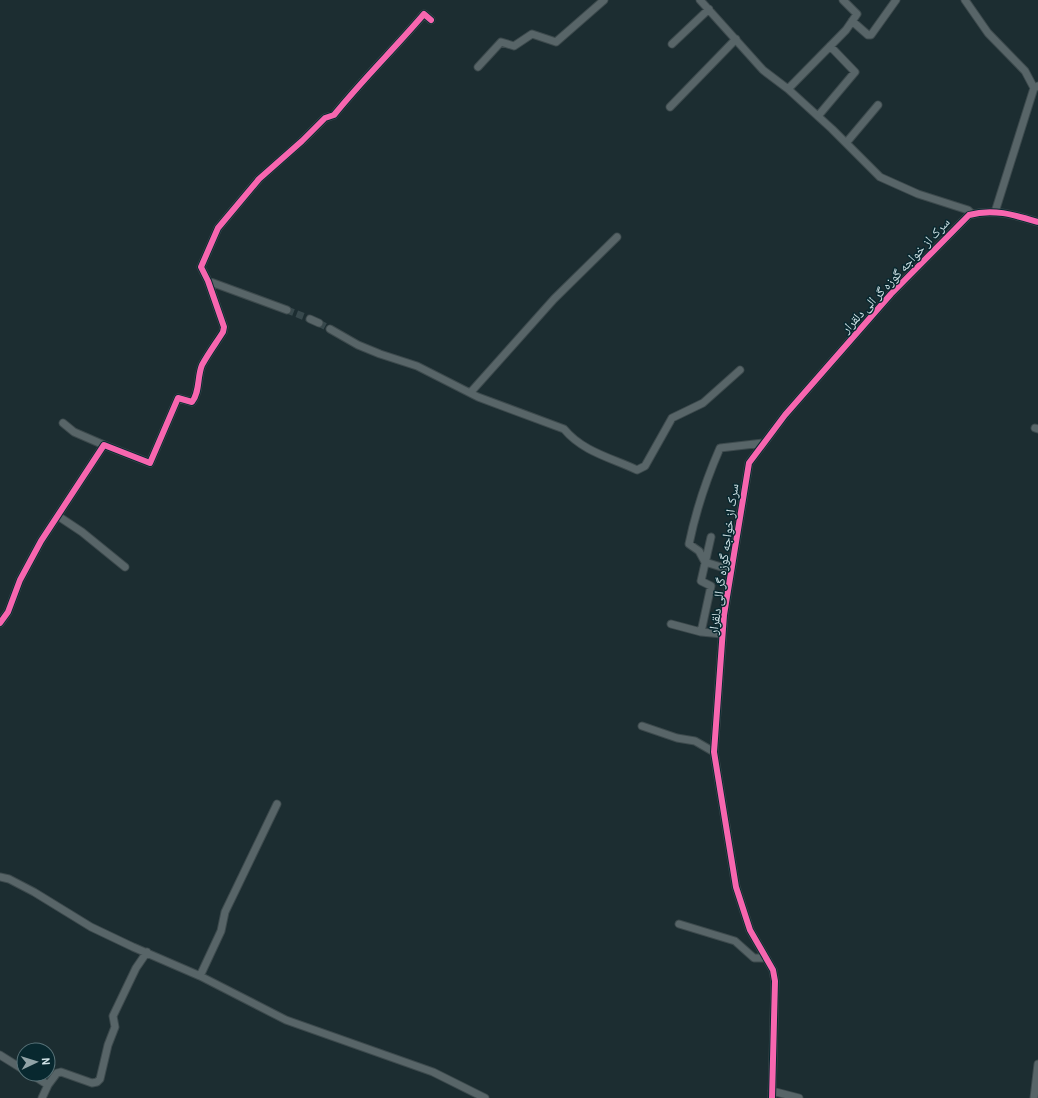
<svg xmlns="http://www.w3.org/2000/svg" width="1038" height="1098" font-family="Barlow,'Noto Naskh Arabic',sans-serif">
<rect width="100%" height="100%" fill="#1c2d31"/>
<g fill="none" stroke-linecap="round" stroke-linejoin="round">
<path stroke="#37484c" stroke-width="7" stroke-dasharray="7 3.5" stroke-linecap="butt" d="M287,310L310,319
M319,323L330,329"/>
<g stroke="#3d4a4d" stroke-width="9">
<path id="minor" d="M700,0L763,70L788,89
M843,0L857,14L846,30L788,89L832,129L880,177L918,194L968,210L972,214
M965,0L988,33L1025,71L1034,88
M852,21L868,35H871L896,0
M672,44L709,9
M478,67L501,42L514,46L532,34L556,42L604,0
M670,107L736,39
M818,116L855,72L830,46
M846,143L878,105
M995,212L1034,88L1038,86
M208,281L287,310
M310,319L319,323
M330,329L358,345L380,354L417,366L478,397L564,429C583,452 612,458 637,470L645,466L672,418L703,403L740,370
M470,393L554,299L617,237
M63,423L74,432L104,445
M1035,428L1038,429
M58,516L82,532L125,567
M731,570L705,562L699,551L689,544C696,510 706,480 720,448L763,443
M0,623L8,612L20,580L41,541L104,445L150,463L178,398L192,402C200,392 197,377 202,365C208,354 216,343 223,332L224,327L208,281L201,267L218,228L259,179L302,141L325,118L334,115C363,79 395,48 424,14L431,20
M671,624L701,632L722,634
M701,632L711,586L701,581L711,537
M642,726L677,738L695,741L714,752
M0,877L9,879L34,892L91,927L133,947L200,976L286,1020L433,1072L485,1098
M679,924L735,941L754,958H766
M200,976L221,931L225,912L277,804
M0,1055L24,1070
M31,1074L48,1085L42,1098
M48,1085L57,1073L61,1072L92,1083L97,1082L100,1079L108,1045L115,1027L113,1016L136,968L147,952
M772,1091L799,1098
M772,1098L775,981L773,970L750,930L736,887L714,752L724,615L749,463L785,415L891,294L969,215C993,208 1015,215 1038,222
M1034,1098L1038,1064"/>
</g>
<use href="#minor" stroke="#586568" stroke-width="7"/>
<g stroke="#08282f" stroke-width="8">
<path id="cycleway" d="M0,623L8,612L20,580L41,541L104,445L150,463L178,398L192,402C200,392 197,377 202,365C208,354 216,343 223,332L224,327L208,281L201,267L218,228L259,179L302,141L325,118L334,115C363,79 395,48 424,14L431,20
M772,1098L775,981L773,970L750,930L736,887L714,752L724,615L749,463L785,415L891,294L969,215C993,208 1015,215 1038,222"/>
</g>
<use href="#cycleway" stroke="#f766af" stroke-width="6"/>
</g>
<g text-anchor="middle" stroke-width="3" stroke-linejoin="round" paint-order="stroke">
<g font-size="13" fill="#d0e2e6" stroke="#08282f">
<text transform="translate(895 275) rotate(-47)" y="5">سرک از خواجه گوزه گر الی دلقرار</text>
<text transform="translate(723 559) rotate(-82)" y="5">سرک از خواجه گوزه گر الی دلقرار</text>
</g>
</g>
<g transform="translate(36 1062) rotate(86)"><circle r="19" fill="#08282f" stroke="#587278"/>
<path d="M0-3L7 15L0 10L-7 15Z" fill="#91a3a7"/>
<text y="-6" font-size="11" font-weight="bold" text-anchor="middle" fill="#d0e2e6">N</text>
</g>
</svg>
